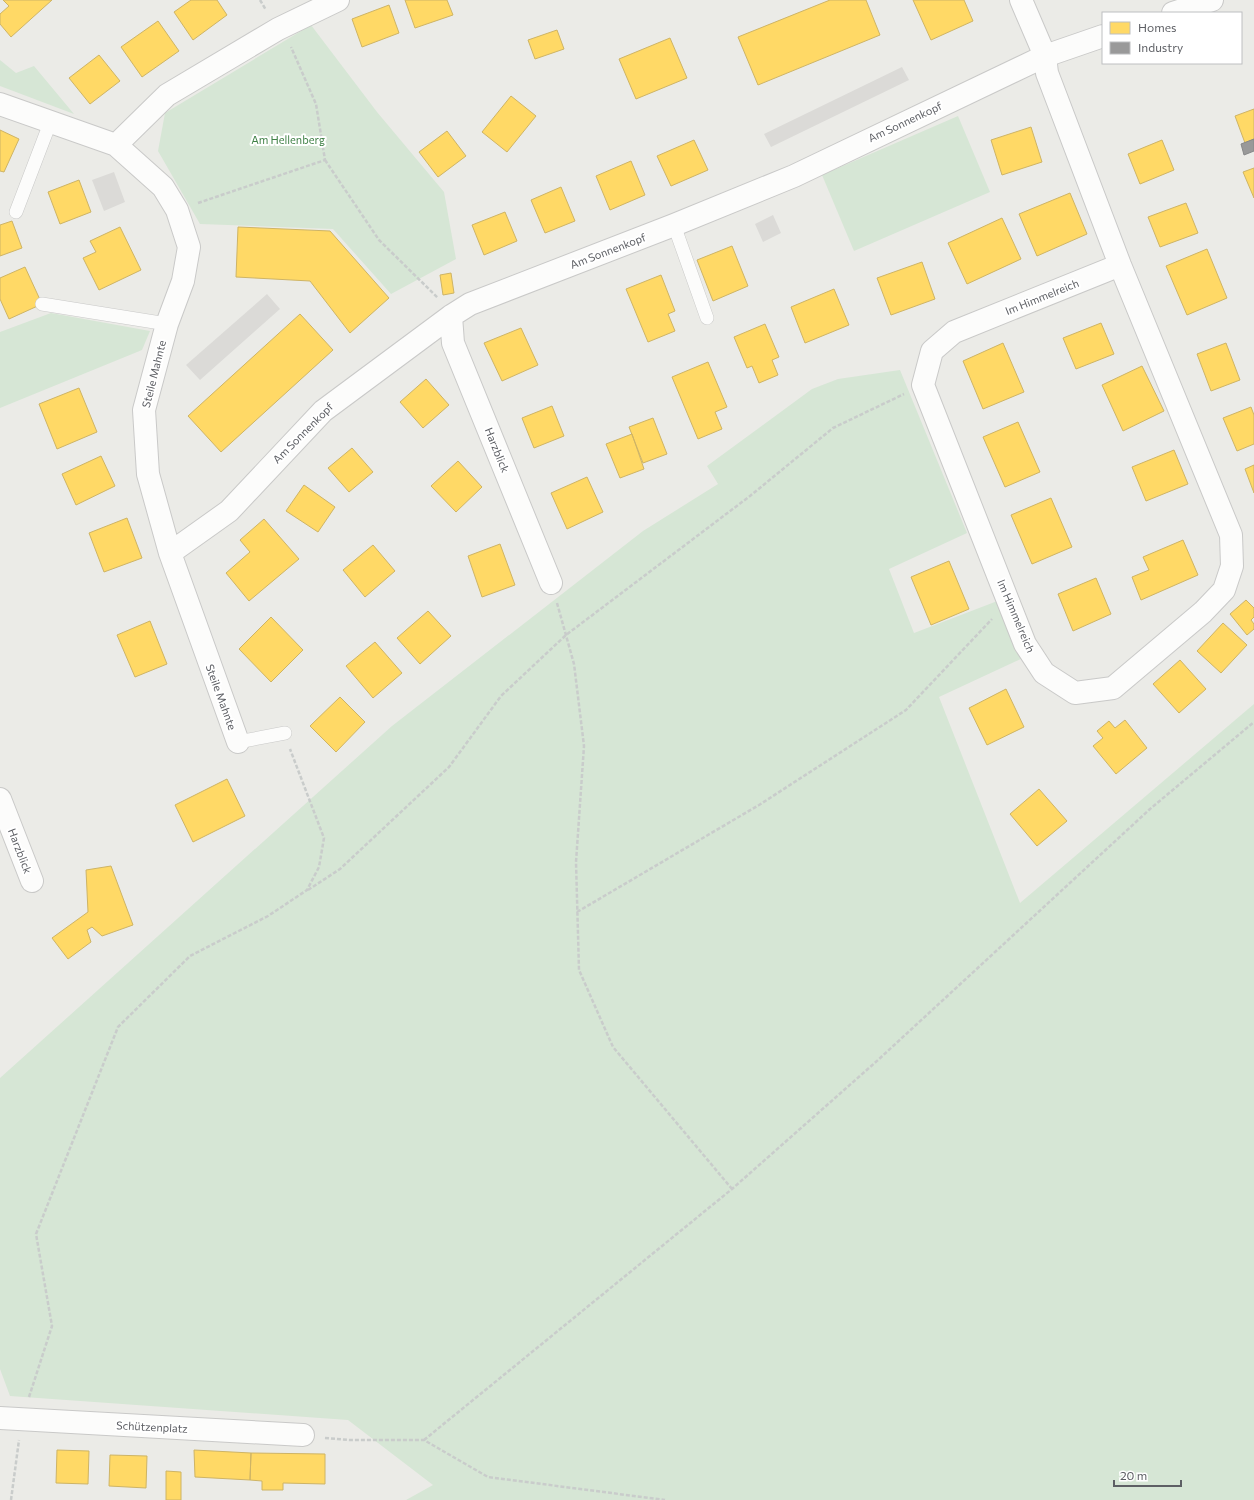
<svg xmlns="http://www.w3.org/2000/svg" width="1254" height="1500" font-family="Commissioner,sans-serif">
<rect width="100%" height="100%" fill="#ebebe7"/>
<path fill="#dbdad7" d="M902,67L909,80L771,147L764,134Z
M114,172L125,202L104,211L92,180Z
M773,215L781,233L763,242L755,224Z
M267,294L280,309L200,380L186,365Z"/>
<path fill="#d6e6d5" d="M311,25L377,112L444,192L456,259L391,294L333,229L200,224L158,151L165,113Z
M0,60L16,73L34,66L74,114L0,86Z
M958,116L990,192L854,251L822,175Z
M51,313L150,331L142,350L0,408V332Z
M900,370L967,533L889,569L914,633L1000,600L1025,657L939,697L1020,903L1254,704V1500H406L433,1485L348,1420L10,1396L0,1369V1078L392,726L643,531L718,484L707,466L812,389L838,379Z"/>
<path fill="#ffd966" stroke="#ceb465" d="M3,0H52L11,37L0,24V14L9,6Z
M191,0H217L227,15L193,40L174,12Z
M405,0H447L453,15L415,28Z
M830,0H866L880,35L758,85L738,37Z
M913,0H964L973,21L931,40Z
M389,5L399,33L362,47L352,19Z
M158,21L179,51L142,77L121,47Z
M557,30L564,49L535,59L528,40Z
M670,38L687,78L636,99L619,59Z
M99,55L120,81L90,104L69,78Z
M511,96L536,116L507,152L482,132Z
M1254,109V139L1245,143L1235,116Z
M1031,127L1042,162L1002,175L991,140Z
M0,130L19,139L4,172L0,171Z
M447,131L466,156L438,177L419,152Z
M694,140L708,170L671,186L657,156Z
M1162,140L1174,170L1140,184L1128,154Z
M631,161L645,195L610,210L596,176Z
M1254,168V198L1243,172Z
M79,180L91,212L60,224L48,192Z
M561,187L575,221L545,233L531,200Z
M1070,193L1087,234L1037,256L1019,214Z
M1186,203L1198,233L1160,247L1148,217Z
M505,212L517,241L484,255L472,225Z
M1002,218L1021,259L967,284L948,243Z
M12,221L22,248L0,256V225Z
M120,227L141,270L99,290L83,258L96,252L90,241Z
M238,227L330,231L389,298L350,333L310,281L236,277Z
M732,246L748,286L713,301L697,260Z
M1207,249L1227,298L1187,315L1166,266Z
M922,262L935,299L891,315L877,278Z
M25,267L42,304L9,319L0,299V278Z
M451,273L454,293L443,295L440,275Z
M661,275L675,311L668,314L675,331L648,342L626,289Z
M834,289L849,325L805,343L791,307Z
M300,314L333,350L221,452L188,416Z
M1101,323L1114,354L1076,369L1063,338Z
M765,324L779,357L772,360L778,375L759,383L752,366L747,368L734,337Z
M521,328L538,365L502,381L484,343Z
M1003,343L1024,392L983,409L963,361Z
M1226,343L1240,380L1211,391L1197,354Z
M708,362L727,407L715,412L722,429L698,439L672,377Z
M1142,366L1164,411L1123,431L1102,385Z
M426,379L449,405L423,428L400,402Z
M79,388L97,432L57,449L39,404Z
M552,406L564,436L534,448L522,418Z
M1251,407L1254,415V444L1237,451L1223,418Z
M653,418L667,454L643,463L629,427Z
M1018,422L1040,472L1005,487L983,437Z
M632,434L644,469L620,478L606,444Z
M352,448L373,472L349,492L328,468Z
M1174,450L1188,484L1146,501L1132,467Z
M101,456L115,486L76,505L62,474Z
M458,461L482,487L456,512L431,486Z
M1254,465V493L1245,469Z
M587,477L603,512L567,529L551,493Z
M304,485L335,507L318,532L286,511Z
M1051,498L1072,547L1032,564L1011,515Z
M127,518L142,558L104,572L89,533Z
M264,519L299,559L249,601L226,573L250,552L240,540Z
M1183,540L1198,575L1141,600L1132,577L1149,570L1143,557Z
M500,544L515,585L482,597L468,556Z
M373,545L395,571L365,597L343,570Z
M949,561L969,609L931,625L911,577Z
M1096,578L1111,614L1073,631L1058,594Z
M1246,600L1254,608V617L1251,620L1254,624V629L1247,635L1230,614Z
M428,611L451,636L420,664L397,638Z
M271,617L303,650L271,682L239,649Z
M150,621L167,664L135,677L117,635Z
M1223,623L1247,645L1221,673L1197,651Z
M375,642L402,673L373,698L346,666Z
M1180,660L1206,689L1179,713L1153,684Z
M1006,689L1024,727L987,745L969,708Z
M340,697L365,722L336,752L310,726Z
M1125,720L1147,748L1116,774L1093,746L1103,738L1097,731L1109,721L1115,728Z
M227,779L245,816L193,842L175,805Z
M1039,789L1067,821L1037,846L1010,814Z
M111,866L133,925L102,936L92,927L87,930L91,942L68,959L52,938L88,912L86,870Z
M57,1450L89,1451L88,1484L56,1483Z
M194,1450L251,1453L250,1480L195,1477Z
M251,1453L325,1454V1484L283,1483V1490H262V1481L250,1480Z
M110,1455L147,1456L146,1488L109,1486Z
M166,1471L181,1472V1500H166Z"/>
<path fill="#999" stroke="#878889" d="M1254,139V151L1244,155L1241,144Z"/>
<g fill="none" stroke-linecap="round" stroke-linejoin="round">
<g stroke="#c9c9c8" stroke-width="14">
<path id="lane" d="M16,212L50,123
M674,225L707,318
M42,304L167,324
M238,742L285,733"/>
</g>
<g stroke="#c9c9c8" stroke-width="24">
<path id="street" d="M1021,0L1045,56L1047,73L1120,265L1231,535L1232,566L1224,590L1203,612L1113,688L1075,693L1044,673L1025,644L923,385L932,351L954,332L1120,265
M1173,13L1212,0
M0,104L116,145L163,187L177,210L189,247L183,281L167,324L144,410L148,474L170,553L238,742
M116,145L167,95L278,29L338,0
M451,316L453,343L551,583
M170,553L229,511L323,411L451,316L470,304L674,225L794,176L1045,56L1103,36
M0,799L32,881
M0,1418L303,1435"/>
</g>
<path stroke="#c9cccb" stroke-width="2.5" stroke-dasharray="4 2" stroke-linecap="butt" d="M260,0L266,10
M325,160L379,240L438,298
M198,203L325,160L316,104L291,47
M557,603L574,664L584,746L576,862L579,970L613,1047L732,1189
M308,890L340,869L449,767L501,696L566,635L750,496L833,428L904,394
M577,912L759,805L906,710L992,619
M29,1397L52,1326L36,1234L118,1027L190,956L268,916L307,890L319,867L324,838L290,749
M325,1438L349,1440H424L488,1477L665,1500
M424,1440L732,1189L878,1060L1150,809L1254,722
M11,1500L19,1440"/>
<use href="#lane" stroke="#fcfcfb" stroke-width="13"/>
<use href="#street" stroke="#fcfcfb" stroke-width="22"/>
</g>
<g text-anchor="middle" stroke-width="4" stroke-linejoin="round" paint-order="stroke">
<g font-size="11" fill="#5d5f64" stroke="#fff">
<text transform="translate(905 122) rotate(-25)" y="4">Am Sonnenkopf</text>
<text transform="translate(608 251) rotate(-21)" y="4">Am Sonnenkopf</text>
<text transform="translate(1042 297) rotate(-22)" y="4">Im Himmelreich</text>
<text transform="translate(154 374) rotate(-76)" y="4">Steile Mahnte</text>
<text transform="translate(303 433) rotate(-45)" y="4">Am Sonnenkopf</text>
<text transform="translate(497 450) rotate(68)" y="4">Harzblick</text>
<text transform="translate(1016 616) rotate(67)" y="4">Im Himmelreich</text>
<text transform="translate(221 697) rotate(70)" y="4">Steile Mahnte</text>
<text transform="translate(20 851) rotate(69)" y="4">Harzblick</text>
<text transform="translate(152 1427) rotate(3)" y="4">Schützenplatz</text>
</g>
<g font-size="11" fill="#3f8046" stroke="#fff">
<text x="288" y="144">Am Hellenberg</text>
</g>
</g>
<rect x="1102" y="12" width="140" height="52" fill="#ffffff" stroke="#bebfc1"/>
<rect x="1110" y="22" width="20" height="12" fill="#ffd966" stroke="#bebfc1"/>
<text x="1138" y="32" font-size="12" fill="#5d5f64">Homes</text>
<rect x="1110" y="42" width="20" height="12" fill="#999999" stroke="#bebfc1"/>
<text x="1138" y="52" font-size="12" fill="#5d5f64">Industry</text>
<path d="M1114 1480v6h67v-6" fill="none" stroke="#5d5f64" stroke-width="2"/>
<text x="1120" y="1480" font-size="12" fill="#5d5f64" stroke="#ffffff" stroke-width="3" paint-order="stroke">20 m</text>
</svg>
